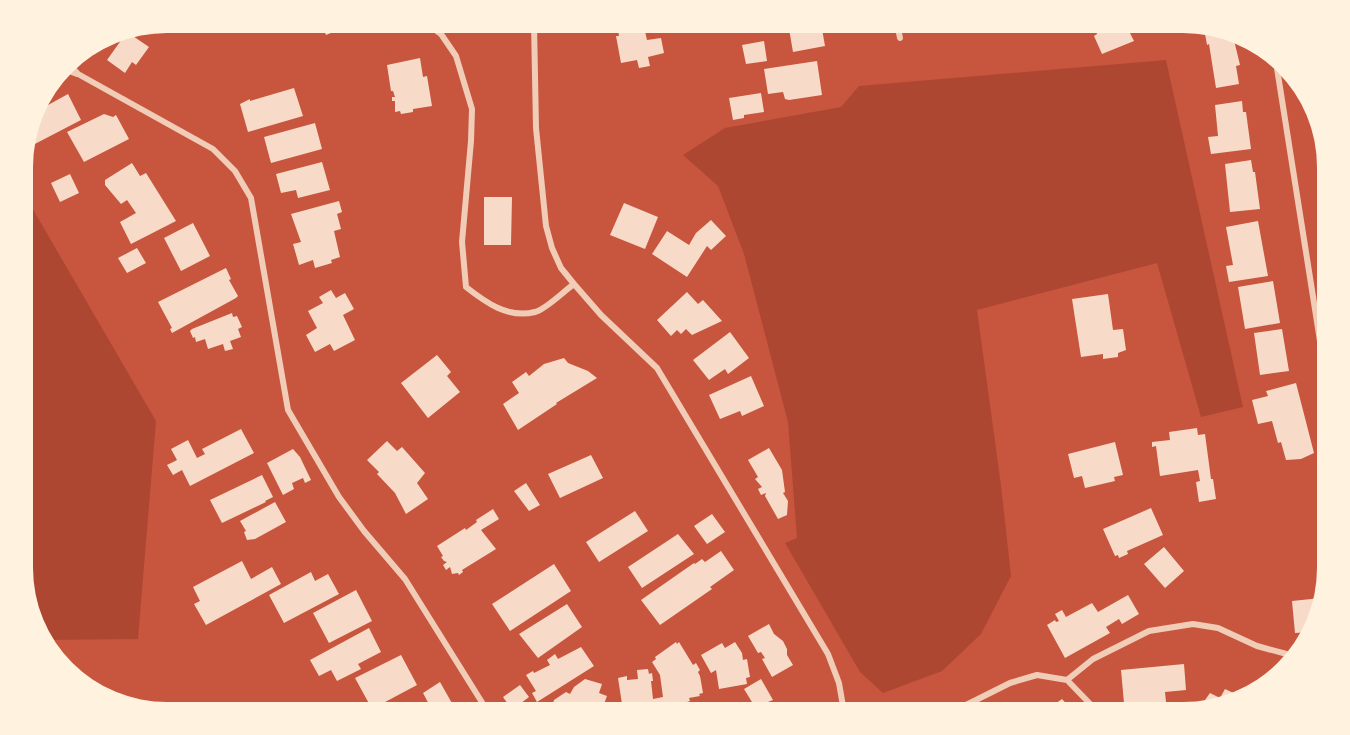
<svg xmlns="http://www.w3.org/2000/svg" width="1350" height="735" font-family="Raleway,sans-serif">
<rect width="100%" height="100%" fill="#c8553d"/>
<path fill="#ae4732" d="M1166,60L1243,407L1201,417L1157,263L977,310L1001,485L1011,576L981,634L942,671L883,693L860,672L785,543L797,538L788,422L744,254L718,186L683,155L725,128L841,107L859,86Z
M24,194L156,421L138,639L44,640L24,587Z"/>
<path fill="#f7dbc8" d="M321,23H352L353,24L326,35Z
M617,23H643L647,40L661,38L664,53L648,57L650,66L639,68L637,60L621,63L616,36H619Z
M788,23H821L825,46L793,52Z
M975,23H1001V24L975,27Z
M1094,23H1125L1134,41L1102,54L1094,36L1097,34Z
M127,32L149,47L136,65L132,62L125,73L107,60Z
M1218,32L1233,36L1240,65L1236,66L1239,84L1216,88L1209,44L1207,45L1205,34Z
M764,41L767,61L746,64L742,45Z
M420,58L423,77L427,76L432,106L413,109V112L401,114L400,111L395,112V101H392V97H395L393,91H391L387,65Z
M817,61L822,95L789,100L785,99L783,92L768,94L764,69Z
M294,88L303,116L248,132L240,104L250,99V101Z
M761,93L764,112L744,115V118L733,120L729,98Z
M68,94L81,120L31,146L27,138L37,106L39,110Z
M1242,101L1243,112H1246L1251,149L1211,154L1208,137L1218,136L1215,105Z
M104,114L113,117L116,115L129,139L84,162L67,132Z
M315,123L322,149L271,163L264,137Z
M1251,160L1253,172H1255L1260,209L1230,212L1225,164Z
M322,162L330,190L298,198L296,190L281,193L276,174Z
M132,163L140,176L146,173L176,221L131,244L120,222L136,213L127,200L121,204L105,185V180Z
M70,174L79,193L60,202L51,183Z
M484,197H512L511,245H484Z
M339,201L342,212L337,214L341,229L334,231L340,257L331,260L332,263L315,268L313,260L299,265L293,244L301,242L291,214Z
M624,203L658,217L645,249L610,235Z
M711,220L726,236L711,250L707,246L687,277L652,254L667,231L689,245L696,233Z
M1258,221L1268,276L1229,282L1226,266L1233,265L1226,227Z
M193,223L210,256L181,271L164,238Z
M137,248L146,263L127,273L118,258Z
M226,268L231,279L229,280L238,296L236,298L172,333L170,329L172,328L158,302Z
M1273,281L1280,323L1245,329L1238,287Z
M331,290L336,298L345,293L354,309L343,315L355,340L334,351L330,344L315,352L306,335L317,328L308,311L323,303L319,297Z
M687,292L698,304L703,300L722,321L692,335L686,329L681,334L677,330L671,336L657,320Z
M1108,294L1113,330L1123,329L1126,350L1118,353V357L1103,359V354L1081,357L1072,299Z
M232,313L233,317L237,316L242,327L238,329L241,337L230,341L233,349L225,351L223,344L208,349L205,339L196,342L195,337L193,338L190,331L192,329Z
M1282,329L1289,371L1260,375L1254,333Z
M730,332L749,358L728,374L725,369L709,380L693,360Z
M437,355L451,372L447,376L460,392L428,418L401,383Z
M564,358L568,363L588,371L597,378L556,403L557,404L518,430L503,404L519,393L512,382L526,372L529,376L544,364Z
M751,376L764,406L742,416L740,411L720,419L709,395Z
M1296,383L1314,453L1301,459L1286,460L1281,442L1278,443L1272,421L1258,424L1252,400L1268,396L1266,391Z
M1197,428L1198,435L1205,434L1211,479H1213L1216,499L1199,502L1196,482L1200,481L1198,470L1160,476L1156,446L1152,447V442L1170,440L1169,432Z
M241,429L254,453L190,486L182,470L173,475L167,465L177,460L171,449L188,440L197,458L205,454L202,449Z
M387,441L397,451L402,447L425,473L417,483L428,499L406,514L395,493L377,474L379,472L367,460Z
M1115,442L1123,475L1114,477L1115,481L1085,488L1082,476L1074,478L1068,454Z
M769,448L782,470L785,492L783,493L788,501L787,515L778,519L765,496L766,493L761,495L758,489L762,487L755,479L758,477L748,460Z
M293,449L300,457L311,480L305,483L303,478L292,483L294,489L283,495L267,463Z
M591,455L603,478L560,498L548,474Z
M262,475L273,497L265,501L266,502L222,523L210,500Z
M526,483L540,505L529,511L514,491Z
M275,502L286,522L255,539L247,540L244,532L246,531L240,521Z
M1151,508L1163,535L1127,551L1128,554L1119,558L1118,555L1115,556L1103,529Z
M493,509L499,519L481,530L496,549L462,570L463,572L459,575L458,573L452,574L450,567L446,570L443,565L447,562L444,561L441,557L443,556L437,546L465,528L466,530L477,522L476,520Z
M635,511L648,531L599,562L586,542Z
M712,514L725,532L707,544L694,526Z
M678,534L694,554L642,588L628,567Z
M1164,547L1184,571L1165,588L1144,564Z
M721,551L734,570L710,587L712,589L660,625L641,600L694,563L695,564L702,559L705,562Z
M242,561L251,579L272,567L281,584L206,625L194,604L200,601L193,587Z
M554,564L571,591L510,631L492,604Z
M311,572L315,581L328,574L339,594L284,623L269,595Z
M356,590L372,621L329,643L313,613Z
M1128,595L1139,614L1122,624L1119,619L1106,627L1110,633L1065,658L1047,625L1055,620L1056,622L1059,621L1055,614L1062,610L1066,617L1092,603L1098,612Z
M1321,598L1311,632L1295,633L1292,601Z
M567,604L582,627L538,658L519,634Z
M769,624L774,634L783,641L787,649V655L793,665L772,677L762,659L765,658L761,652L758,653L748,636Z
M369,628L381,652L358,664L361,669L337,681L331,670L319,676L310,660Z
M676,642L677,644L679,642L693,665L696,663L700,670L698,672L700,676L703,693L699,694L700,696L689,698L690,701L687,702V705L658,709L659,712H612L611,706L622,704L618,678L627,676V680L638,679L637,670L648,669L649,674L652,673L653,681H651L653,699L663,697L660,675L652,662L656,659L655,657Z
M735,642L742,653L743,660L747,659L750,677L746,678L747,684L719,689L716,670L711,673L701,655L722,643L725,648Z
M581,647L594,666L537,702L532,693L536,691L526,675L533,671L534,673L550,665L547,660L555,654L558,659Z
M401,655L417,685L372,709L355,678Z
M1184,664L1186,690L1165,692L1167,712H1135L1124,703L1121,670Z
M585,679L602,684L599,693L607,696L601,712H550L554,700L566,692L570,694L574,687Z
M761,679L773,700L755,707L744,689Z
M440,682L453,705L440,712H433L423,693Z
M520,685L529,697L512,710L503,697Z
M1225,689L1240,696L1192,712H1181L1186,706L1190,707L1191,703L1200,707L1210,693L1220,698Z
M1062,699L1074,712H1046L1048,709Z
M401,702L407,712H377L388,706L389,709Z"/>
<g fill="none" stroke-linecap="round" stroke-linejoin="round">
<path stroke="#f1ccb7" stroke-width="6" d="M426,23L441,34L456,56L472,109L471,141L462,242L466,287C485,302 508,319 535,312C545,310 564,291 574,284
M534,23L536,128L546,226L552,248L561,268L574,284L601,315L657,368L828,654L839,683L844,712
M897,23L900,38
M1276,62L1326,379
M68,63L78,74L213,149L235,171L251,198L288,410L339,497L364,531L405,579L488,712
M64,69L77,74
M1067,680L1093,659L1149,631L1193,624L1218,628L1257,646L1294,656
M940,712L964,706L1010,683L1037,675L1067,680L1098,712"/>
</g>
<path d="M0 0H1350V735H0ZM167 33H1183A134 134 0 0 1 1317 167V568A134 134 0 0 1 1183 702H167A134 134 0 0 1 33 568V167A134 134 0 0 1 167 33Z" fill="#fff3e0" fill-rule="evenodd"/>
</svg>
